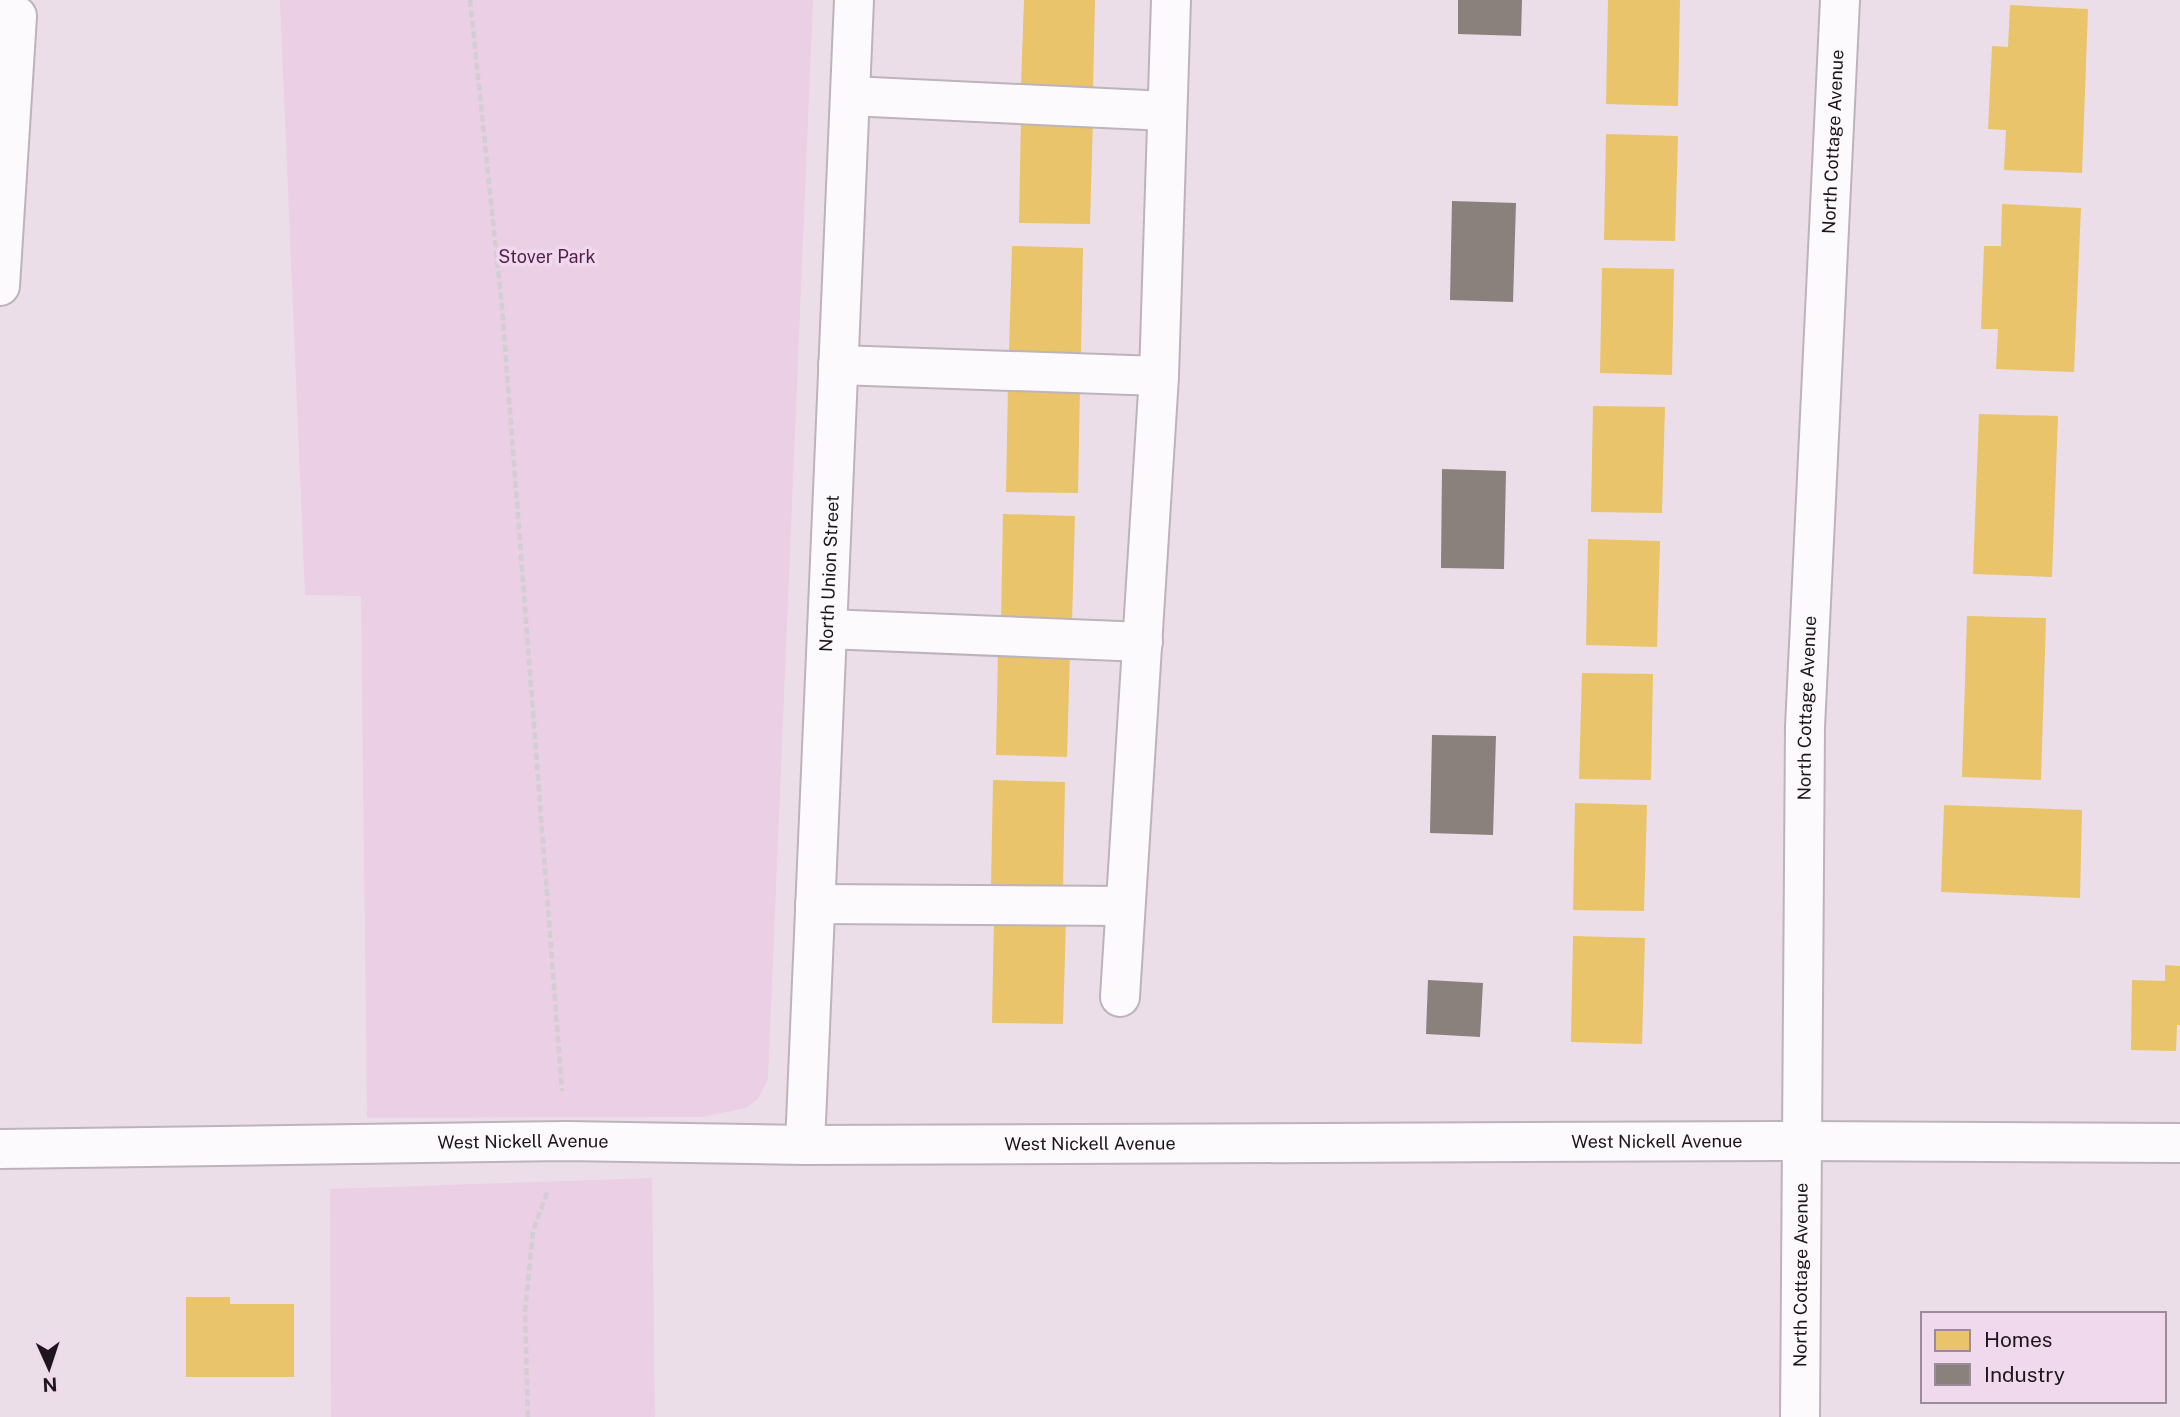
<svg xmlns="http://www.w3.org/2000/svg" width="2180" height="1417" font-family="'Public Sans',sans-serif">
<rect width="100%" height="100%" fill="#ebdee8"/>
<path fill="#ebcfe5" d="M280,0H813L768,1079L758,1099L746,1108L701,1117L367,1118L361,596L305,595Z
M652,1178L655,1417H331L330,1189Z"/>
<path fill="#e9c46a" d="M1024,0H1095L1093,88L1021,85Z
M1608,0H1680L1678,106L1606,104Z
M2010,5L2088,9L2082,173L2004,170L2006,130L1988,129L1992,46L2008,47Z
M1021,117L1093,119L1090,224L1019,223Z
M1606,134L1678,136L1675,241L1604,240Z
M2002,204L2081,208L2074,372L1996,369L1998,329H1981L1984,246H2001Z
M1012,246L1083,248L1081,354L1009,352Z
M1602,268L1674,269L1672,375L1600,373Z
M1008,386L1080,387L1078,493L1006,492Z
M1593,406L1665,407L1662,513L1591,512Z
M1979,414L2058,416L2052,577L1973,574Z
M1003,514L1075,516L1072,622L1001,621Z
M1588,539L1660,541L1657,647L1586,645Z
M1967,616L2046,618L2041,780L1962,777Z
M998,650L1070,651L1067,757L996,755Z
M1582,673L1653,674L1651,780L1579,779Z
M993,780L1065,782L1063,888L991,886Z
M1575,803L1647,805L1644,911L1573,910Z
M1944,805L2082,810L2080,898L1941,892Z
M994,917L1066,919L1063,1024L992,1023Z
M1573,936L1645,938L1642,1044L1571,1042Z
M2165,965L2180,966V1025H2177L2176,1051L2131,1050L2132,980L2165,981Z
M186,1297H230V1304H294V1377H186Z"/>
<path fill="#8a817c" d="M1458,0H1522L1521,36L1458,34Z
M1452,201L1516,203L1513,302L1450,300Z
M1442,469L1506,471L1504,569L1441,568Z
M1432,735L1496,736L1493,835L1430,833Z
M1428,980L1483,983L1480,1037L1426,1034Z"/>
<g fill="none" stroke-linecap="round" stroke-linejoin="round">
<g stroke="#bdb3bb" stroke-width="42">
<g id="minor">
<path d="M0,15L17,16L0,286"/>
<path d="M850,96L1167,111"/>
<path d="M838,365L1159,376"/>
<path d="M827,629L1143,642"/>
<path d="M815,904L1124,906"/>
<path d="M1120,997L1159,376L1171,0"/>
<path id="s1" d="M805,1145L854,0"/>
<path id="s2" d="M0,1149L566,1141L805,1145L1802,1141L2180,1143"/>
<path id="s3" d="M1800,1417L1805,727L1840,0"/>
</g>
</g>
<path stroke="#d2ced1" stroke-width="4.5" stroke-dasharray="7 3.5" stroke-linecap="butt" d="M470,0L502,307L562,1091
M528,1417L525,1312L533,1231L548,1190"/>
<use href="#minor" stroke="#fcfafc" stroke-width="38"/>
</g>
<g text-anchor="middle" stroke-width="7" stroke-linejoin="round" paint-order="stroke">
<g font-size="18" fill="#1e161d" stroke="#f0d9ec">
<text dy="6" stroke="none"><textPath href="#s3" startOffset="1276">North Cottage Avenue</textPath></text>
<text dy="6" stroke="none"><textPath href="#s1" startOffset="572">North Union Street</textPath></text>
<text dy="6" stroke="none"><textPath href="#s3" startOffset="709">North Cottage Avenue</textPath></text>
<text dy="6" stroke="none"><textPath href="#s2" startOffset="1657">West Nickell Avenue</textPath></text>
<text dy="6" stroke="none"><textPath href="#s2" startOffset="523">West Nickell Avenue</textPath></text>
<text dy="6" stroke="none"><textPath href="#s2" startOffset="1090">West Nickell Avenue</textPath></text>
<text dy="6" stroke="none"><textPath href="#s3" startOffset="142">North Cottage Avenue</textPath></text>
</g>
<g font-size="18" fill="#531e4c" stroke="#f0d9ec">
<text x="547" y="263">Stover Park</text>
</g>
</g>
<rect x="1921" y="1312" width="245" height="91" fill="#f0d9ec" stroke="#9c8b99" stroke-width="2"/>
<rect x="1935" y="1330" width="35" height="21" fill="#e9c46a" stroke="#9c8b99" stroke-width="2"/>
<text x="1984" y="1347" font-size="21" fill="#1e161d">Homes</text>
<rect x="1935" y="1364" width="35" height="21" fill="#8a817c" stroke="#9c8b99" stroke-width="2"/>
<text x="1984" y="1382" font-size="21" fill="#1e161d">Industry</text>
<g transform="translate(49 1368) rotate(177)" stroke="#f0d9ec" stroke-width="5" paint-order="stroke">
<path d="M0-5L12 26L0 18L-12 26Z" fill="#1e161d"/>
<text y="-10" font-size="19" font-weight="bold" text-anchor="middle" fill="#1e161d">N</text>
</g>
</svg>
